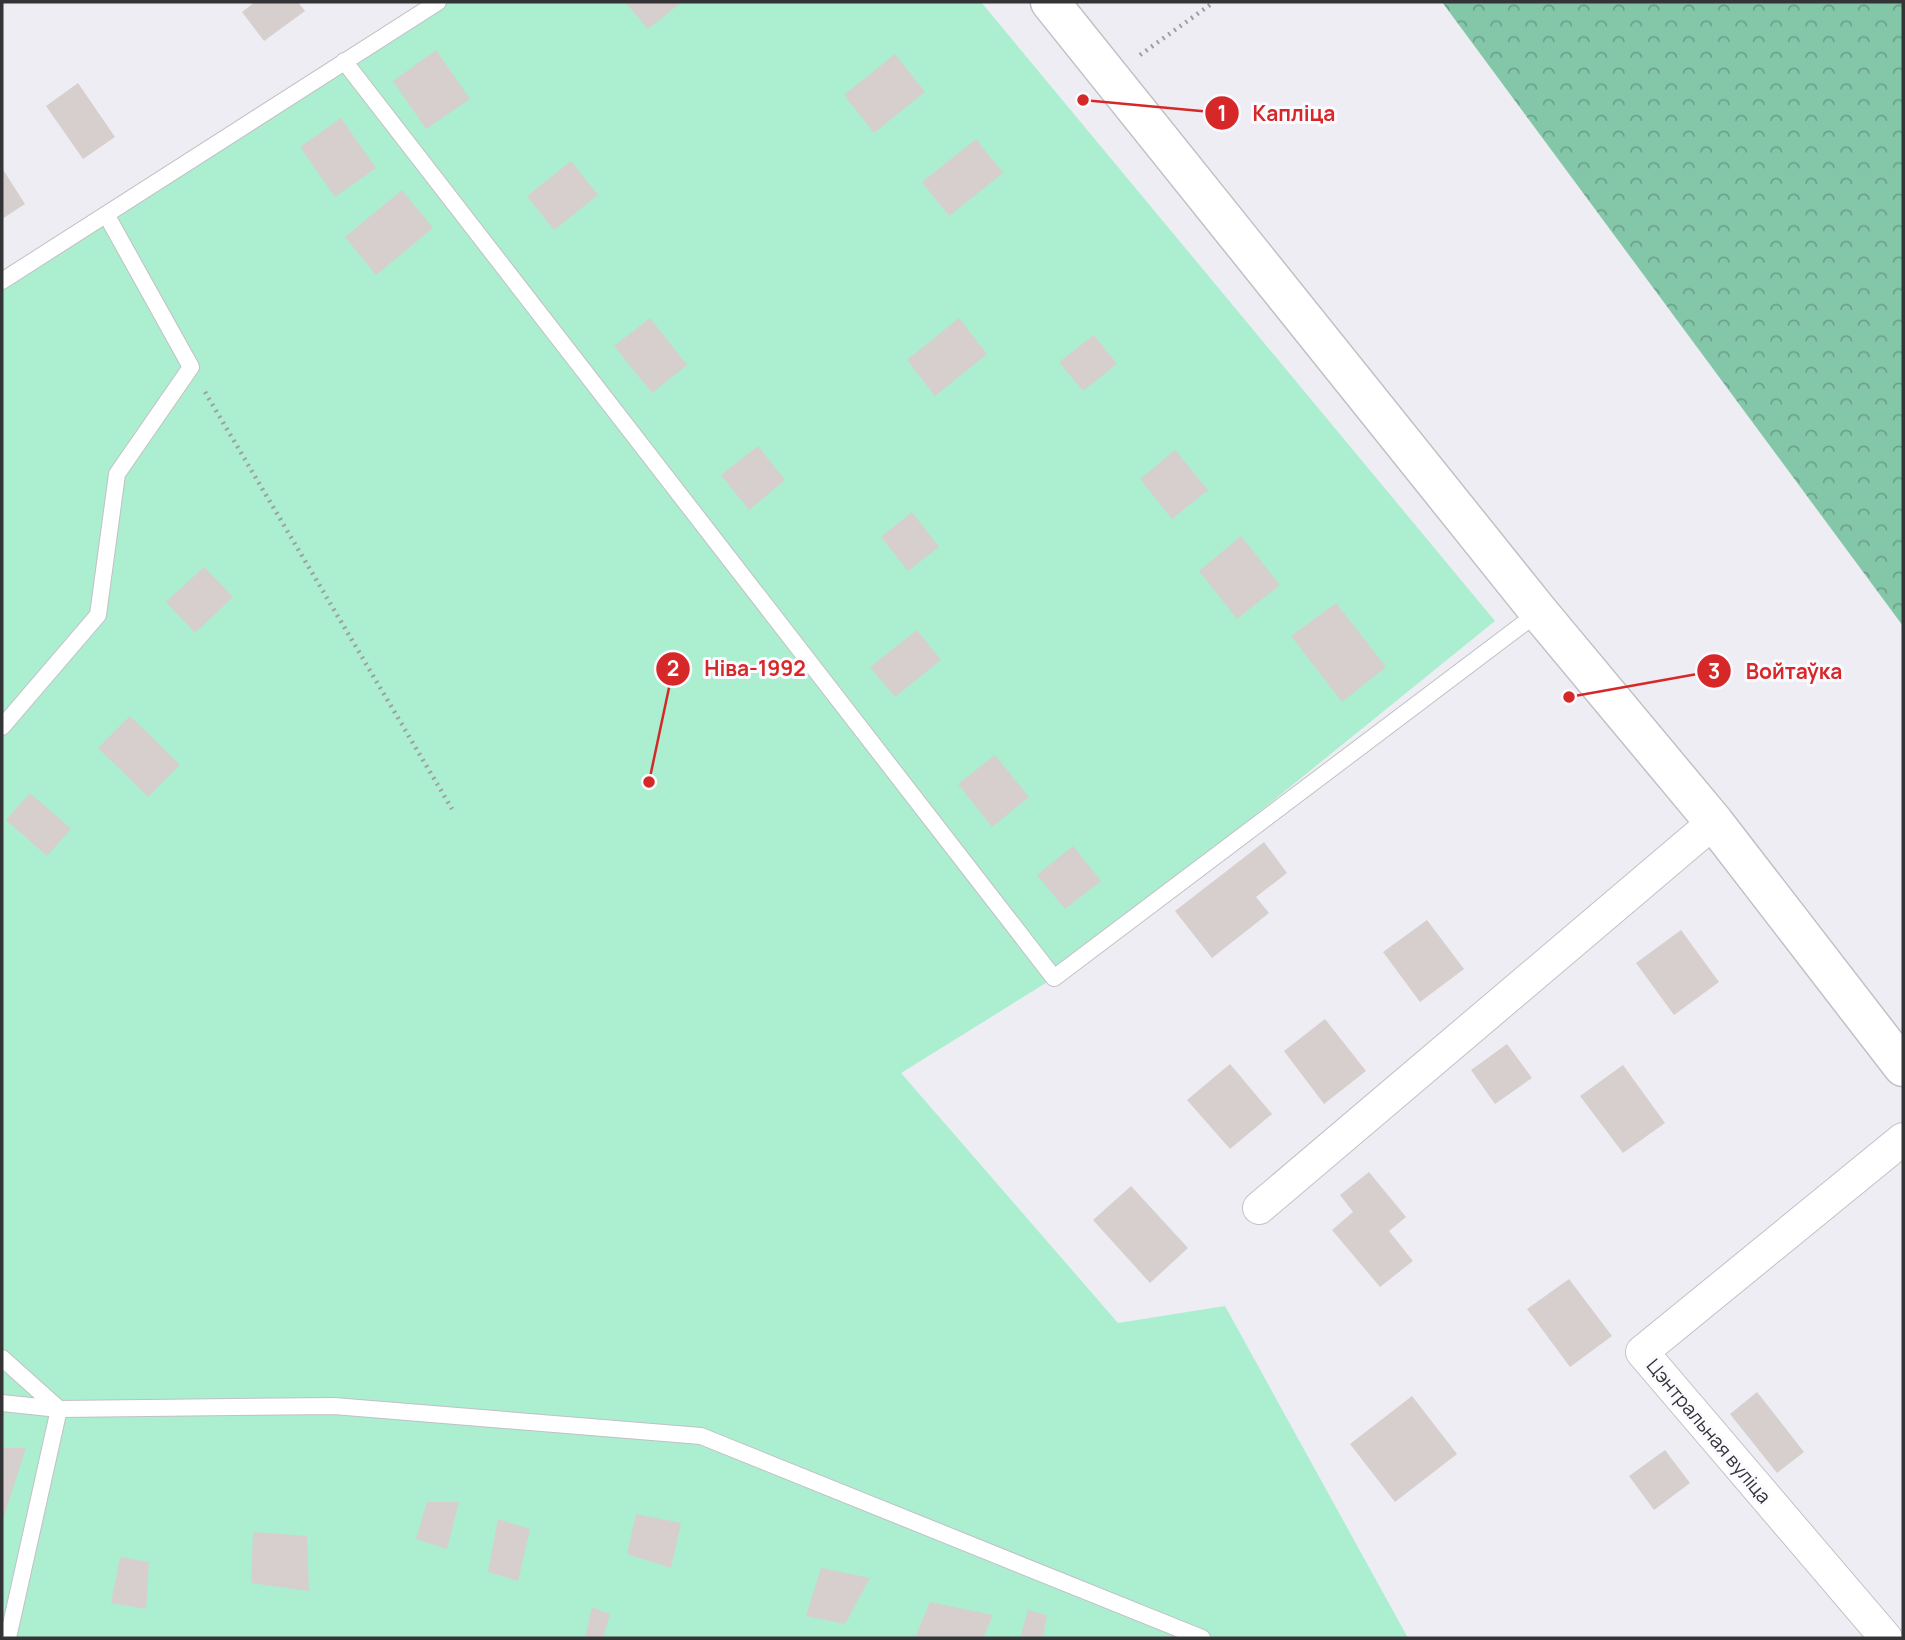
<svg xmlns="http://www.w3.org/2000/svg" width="1905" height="1640" font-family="Manrope,sans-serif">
<defs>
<pattern id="forest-crowns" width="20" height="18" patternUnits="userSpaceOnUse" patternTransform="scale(1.75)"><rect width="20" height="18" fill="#83c7a8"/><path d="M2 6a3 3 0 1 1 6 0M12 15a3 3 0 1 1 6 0" fill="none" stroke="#6ca28a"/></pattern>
</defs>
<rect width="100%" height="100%" fill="#eeedf3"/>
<path fill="url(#forest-crowns)" d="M1442,2H1903V626Z"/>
<path fill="#aceed0" d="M442,2H981L1495,621L1054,978L901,1073L1118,1323L1225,1306L1408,1638H2V277Z"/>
<path fill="#d6cfce" d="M255,2H298L305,11L264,41L242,12Z
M625,2H682L648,29Z
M436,50L470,99L426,129L393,81Z
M895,54L925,92L874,133L844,95Z
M78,83L115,137L83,159L46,106Z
M341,118L376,168L335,197L300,147Z
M976,139L1003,173L949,216L922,182Z
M571,161L598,195L554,230L527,196Z
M2,168L25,204L2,219Z
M402,190L433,228L376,275L345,237Z
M650,318L687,365L652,393L614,346Z
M959,318L987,354L935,396L907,360Z
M1094,335L1117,364L1083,391L1059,362Z
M758,446L785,480L749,510L721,475Z
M1175,450L1208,490L1172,519L1140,479Z
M912,512L939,547L908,571L881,537Z
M1241,536L1280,585L1237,619L1199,571Z
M204,567L233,597L195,633L166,602Z
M1336,603L1386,667L1342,702L1291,636Z
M917,630L941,660L895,697L870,667Z
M130,716L180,765L148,797L98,748Z
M995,755L1029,797L992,827L958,784Z
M30,793L71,829L47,856L6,820Z
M1264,842L1287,873L1256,897L1269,913L1212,958L1175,911Z
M1073,846L1101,881L1065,909L1037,875Z
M1427,920L1464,969L1420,1002L1383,952Z
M1681,930L1719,982L1674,1015L1636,963Z
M1325,1019L1366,1071L1324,1104L1284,1051Z
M1507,1044L1532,1078L1495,1104L1471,1070Z
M1230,1064L1272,1114L1230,1149L1187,1100Z
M1623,1065L1665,1123L1623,1153L1580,1096Z
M1369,1172L1406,1217L1389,1231L1413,1261L1380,1287L1332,1230L1353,1212L1340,1195Z
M1131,1186L1188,1248L1150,1283L1093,1220Z
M1569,1279L1612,1336L1570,1367L1527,1309Z
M1757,1392L1804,1452L1777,1473L1730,1414Z
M1412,1396L1457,1454L1395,1502L1350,1444Z
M2,1448H26L2,1522Z
M1665,1450L1690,1483L1654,1510L1629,1476Z
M427,1502H459L447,1549L416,1539Z
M636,1514L681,1523L671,1568L627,1554Z
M498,1519L530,1529L518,1581L488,1572Z
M253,1532L307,1536L309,1591L251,1583Z
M120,1557L149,1562L146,1609L111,1603Z
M821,1568L870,1578L845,1624L806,1616Z
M930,1602L993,1615L983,1638H915Z
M592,1607L610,1614L603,1638H585Z
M1028,1610L1047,1615L1043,1638H1020Z"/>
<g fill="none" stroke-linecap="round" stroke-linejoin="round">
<g stroke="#c1c0c6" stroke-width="18">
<path id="service" d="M344,61L1054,978L1539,612
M2,281L438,2
M2,727L98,615L117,474L191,367L107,216
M2,1358L59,1409L334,1406L701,1436L1202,1638
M2,1403L59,1409L8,1638"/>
</g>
<g stroke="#c1c0c6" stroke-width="34">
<path id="minor" d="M1259,1208L1714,822
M1886,1638L1642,1352L1903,1139"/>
</g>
<g stroke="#c1c0c6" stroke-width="41">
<path id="tertiary" d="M1050,2L1539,612L1714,822L1903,1067"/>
</g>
<path stroke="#9f9fa3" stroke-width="4.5" stroke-dasharray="2 5" stroke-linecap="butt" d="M1140,55L1214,2
M205,392L452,809"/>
<use href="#service" stroke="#fff" stroke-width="16"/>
<use href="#minor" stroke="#fff" stroke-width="32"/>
<use href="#tertiary" stroke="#fff" stroke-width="38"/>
</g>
<g text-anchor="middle" stroke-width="6" stroke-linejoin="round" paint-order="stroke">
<g font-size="19" fill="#343436" stroke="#fbfafe">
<text transform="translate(1709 1431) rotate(50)" y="7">Цэнтральная вуліца</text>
</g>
</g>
<path fill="none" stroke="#d62828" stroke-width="2.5" d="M1083 100L1222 113M649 782L673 669M1569 697L1714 671"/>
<g fill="#d62828" stroke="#fbfafe" stroke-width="2.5">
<circle cx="1083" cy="100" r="7"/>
<circle cx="649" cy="782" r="7"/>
<circle cx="1569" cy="697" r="7"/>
<circle cx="1222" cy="113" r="18"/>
<circle cx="673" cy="669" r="18"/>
<circle cx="1714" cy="671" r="18"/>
</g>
<g font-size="21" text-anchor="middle" font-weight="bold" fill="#fff">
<text x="1222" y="121">1</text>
<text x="673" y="676">2</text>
<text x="1714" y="679">3</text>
</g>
<g font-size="21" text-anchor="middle" font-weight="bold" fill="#d62828" stroke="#fbfafe" stroke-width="6" stroke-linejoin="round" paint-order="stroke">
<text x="1294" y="121">Капліца</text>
<text x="755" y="676">Ніва-1992</text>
<text x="1794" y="679">Войтаўка</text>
</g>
<rect width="1905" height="1640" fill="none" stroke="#343436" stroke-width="7"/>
</svg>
